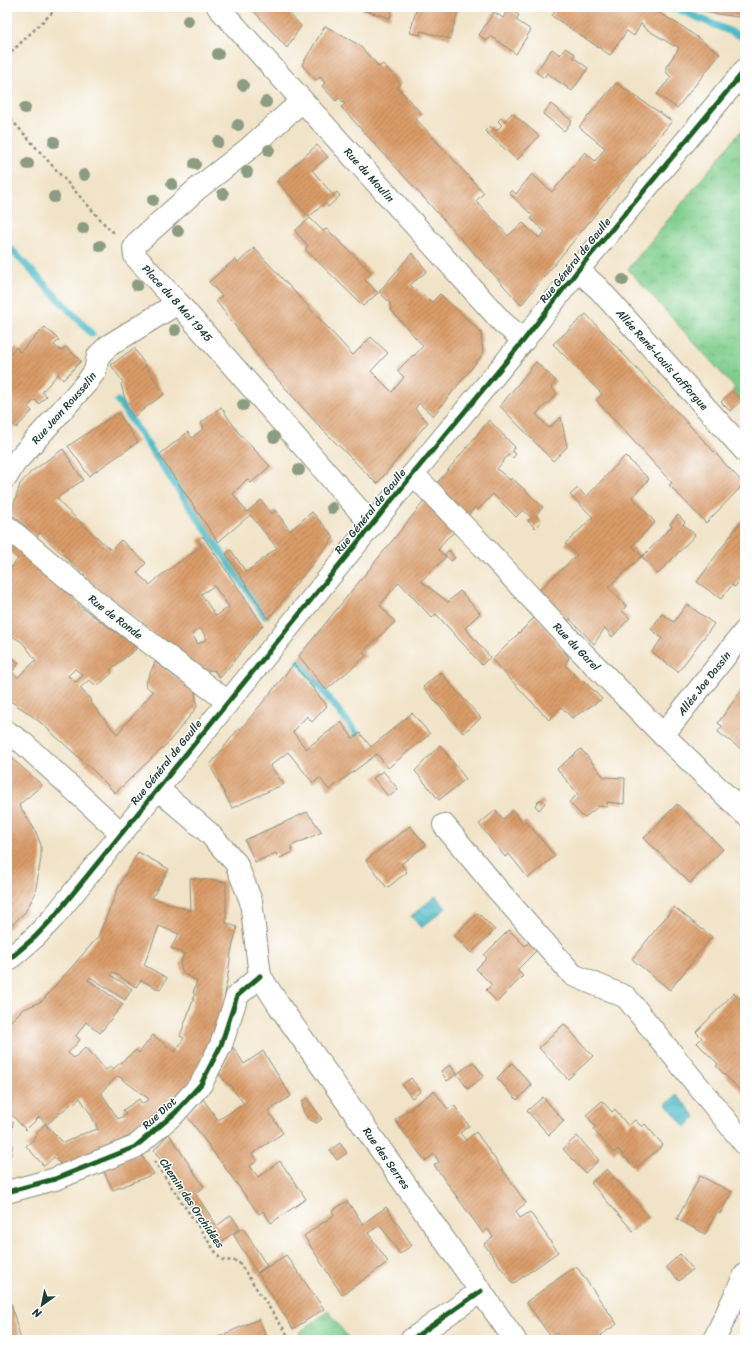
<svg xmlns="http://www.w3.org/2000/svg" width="752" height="1347" font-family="Sriracha,sans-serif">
<defs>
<pattern id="park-crowns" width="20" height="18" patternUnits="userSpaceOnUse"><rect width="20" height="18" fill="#80ce8d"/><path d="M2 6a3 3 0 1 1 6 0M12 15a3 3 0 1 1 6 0" fill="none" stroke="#68a874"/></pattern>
<pattern id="water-waves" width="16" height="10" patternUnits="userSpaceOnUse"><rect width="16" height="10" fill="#4ebcc7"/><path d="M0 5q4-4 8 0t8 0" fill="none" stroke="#409aa2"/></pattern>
<pattern id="building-hatch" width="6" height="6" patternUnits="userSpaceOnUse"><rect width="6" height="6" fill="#da9c69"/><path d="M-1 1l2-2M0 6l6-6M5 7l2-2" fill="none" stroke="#b08057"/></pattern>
</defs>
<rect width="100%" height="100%" fill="#fff"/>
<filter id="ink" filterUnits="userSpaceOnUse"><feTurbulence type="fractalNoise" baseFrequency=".025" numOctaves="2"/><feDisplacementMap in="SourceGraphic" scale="8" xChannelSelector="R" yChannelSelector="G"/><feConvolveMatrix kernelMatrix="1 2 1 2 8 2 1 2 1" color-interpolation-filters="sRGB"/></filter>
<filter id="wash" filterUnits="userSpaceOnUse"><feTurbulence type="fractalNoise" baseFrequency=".012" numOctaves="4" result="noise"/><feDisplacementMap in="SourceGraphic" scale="16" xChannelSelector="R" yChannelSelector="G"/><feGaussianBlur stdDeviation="0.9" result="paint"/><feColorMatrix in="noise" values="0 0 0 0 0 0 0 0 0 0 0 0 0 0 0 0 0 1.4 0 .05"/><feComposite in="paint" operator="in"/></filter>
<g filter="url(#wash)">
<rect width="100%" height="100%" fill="#f1e3c7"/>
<path fill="url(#park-crowns)" stroke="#508660" d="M745,126V397L742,400L732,391L735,388L628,269Z
M328,1311L350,1340H304L299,1333Z"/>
<path fill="url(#water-waves)" stroke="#367c7e" d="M436,896L446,908L421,928L411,916Z
M677,1095L696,1117L685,1127L666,1104Z"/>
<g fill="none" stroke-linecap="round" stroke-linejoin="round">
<path stroke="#4ebcc7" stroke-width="7" d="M673,7L743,37
M7,245L92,334
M118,401L265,616
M299,661L357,734"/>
</g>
<g id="blocks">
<path fill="url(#building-hatch)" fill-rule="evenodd" d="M250,7H283L301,26L287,48Z
M363,7H393L390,18L362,10Z
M417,7L427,9L428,7H444L458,11L450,39L421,31L420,35L410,33Z
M558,7H649L683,27L720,54L677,108L657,94L671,77L666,72V67L679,48L675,45L674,46L643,27L644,26L641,24L634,36L627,31L610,55L552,16Z
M696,7H745V18L711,13Z
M508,9L519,15L516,20L531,30L516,54L491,36L487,41L479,35L494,12L503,18Z
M325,26L359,45L379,67L383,64L401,84L397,87L422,114L416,119L484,193L476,201L508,236L523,223L539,238L545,232L531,219L533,216L509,193L512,190L516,194L532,174L552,192L585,152L595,161L605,148L579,127L616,83L672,121L521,305L494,275L341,107L345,104L339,98L336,101L322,86L325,83L320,77L316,80L302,65Z
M565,48L575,54L573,57L588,68L572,91L547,73L544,78L536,72L552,49L560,55Z
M551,104L572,121L564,131L543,114Z
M512,113L539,136L517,160L485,131L490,126L496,131L502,125L498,121L501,118L505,121Z
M317,145L328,157L312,170L333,195L337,192L340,196L328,207L325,203L309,217L277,181Z
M310,218L323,231L327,229L372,273L365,280L378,293L363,306L305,249L308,246L295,231Z
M254,248L353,355L371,337L388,353L371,371L392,392L404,377L397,371L413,355L414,356L423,346L391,310L390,303L379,292L412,253L427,271L410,285L432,302L440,294L481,332L483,354L433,416L419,403L415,409L428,422L377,484L320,427L265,365L216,301L222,296L209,282L235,259L238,263Z
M586,314L744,484L706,523L669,485L672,483L596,400L602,394L553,344Z
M45,327L59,340L54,345L61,351L66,347L81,361L63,380L58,374L42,392L47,396L39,404L35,400L28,407L32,411L16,428L7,418V357L16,347L20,352Z
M134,348L164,394L133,417L127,407L121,384L123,382L111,365Z
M536,362L556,381L551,387L557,394L536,414L549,428L561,417L567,447L553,461L500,406Z
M732,391L742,400L730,411L721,402Z
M221,407L238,432L270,466L251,483L247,479L233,494L247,512L261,500L272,514L275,510L290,531L312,512L334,537L268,619L226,554L231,550L246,572L277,548L253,518L250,515L218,542L159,455L188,432L192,438L204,428L201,423Z
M118,413L138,442L89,476L68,446Z
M489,420L515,447L512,451L516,454L513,458L508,455L497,469L510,480L512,478L543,507L536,515L541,521L535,528L528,521L532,518L523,510L516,517L493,494L478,510L475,507L466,518L435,486Z
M63,449L83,480L57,498L65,508L111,550L121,540L146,563L137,573L150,585L160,576L202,546L198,540L203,536L263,625L220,678L214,670L201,672L83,577L85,575L40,533L36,537L19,520L11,514L20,484L31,472ZM214,586L229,607L216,616L201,594ZM200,628L207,639L198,644L192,634Z
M625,456L649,479L632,497L655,522L632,546L642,556L608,587L626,606L622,611L630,618L612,637L605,628L594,644L570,619L566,623L537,592L577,555L565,544L593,517L570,495L578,488L586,497Z
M426,499L459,528L446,539L438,550L446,557L421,581L448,602L460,591L480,613L465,628L490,657L482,665L436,614L432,618L399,582L380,605L395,622L363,652L366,656L326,690L299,656Z
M678,515L685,522L683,524L695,535L658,574L642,557L672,526L670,524Z
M741,521L745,524V573L735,587L732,585L721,599L697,582Z
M7,543H12L26,555L79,602L77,604L137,648L110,670L112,673L97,686L89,680L80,688L91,700L90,702L117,734L153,692L145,685L155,662L195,691L197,707L168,743L115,793L97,774L40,722L24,710L7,699V654L19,663L12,672L18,677L36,660L22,642L7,633V573L18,559L7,549ZM75,669L83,675L76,682L68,676Z
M449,550L455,558L451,561L445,554Z
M687,604L714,624L678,672L652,652L662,638L651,629L662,614L674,622Z
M536,616L569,658L565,665L580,680L584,681L602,699L572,718L561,707L549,720L492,660Z
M294,664L327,706L312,722L307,716L293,732L306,749L341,722L353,738L360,733L371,747L412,713L430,734L388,768L377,754L329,790L320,778L313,783L288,752L270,766L284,784L232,808L210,765L239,728L240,730Z
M440,672L481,718L463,733L423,687Z
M745,685V744L741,749L718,732L722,726L718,723Z
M440,745L466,779L439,800L415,771Z
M581,749L604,777L625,778L624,804L607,802V807L599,806L584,818L569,802L578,794L557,769Z
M7,754L42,785L19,805L35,830L41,845V858L35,894L25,912L7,930Z
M383,771L398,789L389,797L373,778Z
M541,799L545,803L539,810L535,805Z
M677,804L723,849L690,883L644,838Z
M496,810L503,819L513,810L523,823L526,821L555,856L528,878L509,854L505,857L479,824Z
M307,812L322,832L291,846L293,852L278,859L276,853L255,862L245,840Z
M410,826L426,845L401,864L407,872L387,888L366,860Z
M138,852L169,869L152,898L165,902L191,911L190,878L226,882V923L237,927L231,953L221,1022L188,1086L164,1114L128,1137L98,1151L62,1166L54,1157L44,1166L26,1146L35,1138L34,1136L46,1123L39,1117L26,1130L7,1110V1025L22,1010L42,1001L98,937L119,886ZM159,926L179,934L171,948L184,954L180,964L183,973L197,981L193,993L195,995L180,1036L184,1038L175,1052L153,1035L139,1053L136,1050L113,1069L111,1066L106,1070L86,1047L74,1058L68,1053L80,1040L76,1036L86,1022L100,1033L123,1004L88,980L90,977L125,1000L132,989L111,975L113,972L136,987L141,980L160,990L167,978L144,965ZM118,1076L149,1099L142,1104L139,1099L123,1110L126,1115L118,1119L101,1092ZM80,1098L90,1113L98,1129L79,1135L64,1143L46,1125L72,1103L73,1104Z
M674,907L712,937L670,990L632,959Z
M478,913L495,930L471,953L454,936Z
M509,930L525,946L529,942L537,950L517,970L523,976L497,1002L486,990L492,985L476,969L487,958L484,955Z
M734,993L745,1004V1095L716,1066L718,1064L697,1043L702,1038L696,1032Z
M564,1024L593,1056L568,1079L539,1048Z
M233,1047L244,1064L263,1051L291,1096L268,1111L283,1133L252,1154L257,1161L250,1166L258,1177L280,1161L306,1199L271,1223L263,1211L259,1214L187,1116L203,1099L218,1120L244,1104L229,1084L228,1085L219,1074Z
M473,1062L484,1076L468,1089L457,1074Z
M512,1063L532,1085L517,1100L497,1078Z
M450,1065L457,1074L447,1081L441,1071Z
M411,1078L421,1091L412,1098L402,1085Z
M434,1091L448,1109L454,1105L469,1126L460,1133L466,1140L476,1132L526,1203L516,1211L520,1218L530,1212L558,1252L513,1284L484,1244L493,1237L488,1229L483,1233L434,1165L439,1162L434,1154L425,1161L395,1120Z
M543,1097L564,1121L549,1135L527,1111Z
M307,1098L322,1119L317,1123L308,1119L303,1111L302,1102Z
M602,1101L612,1112L615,1109L628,1126L635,1120L642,1127L645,1124L663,1145L635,1169L618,1149L614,1153L593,1129L596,1127L586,1115Z
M7,1121L13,1122L10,1145H12L11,1155L9,1154L8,1165H7Z
M169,1134L204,1187L195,1193L217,1226L231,1215L240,1228L217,1245L154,1150Z
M577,1136L599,1160L585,1173L563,1149Z
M340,1143L347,1153L337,1160L330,1150Z
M140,1153L154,1174L113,1190L102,1168Z
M607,1169L649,1217L633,1231L591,1183Z
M700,1176L732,1192L720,1214L717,1212L705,1234L677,1219Z
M347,1201L363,1224L386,1207L412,1245L400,1254L380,1225L368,1233L388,1262L342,1295L304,1236L334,1215L332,1211Z
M243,1228L267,1266L257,1273L233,1234Z
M680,1254L693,1269L679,1281L666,1267Z
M286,1255L324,1309L293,1329L258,1273Z
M576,1266L617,1324L601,1335L604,1340H561L557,1333L551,1337L526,1302Z
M11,1304L18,1329L21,1340H7V1305Z
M259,1319L268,1340H211Z"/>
</g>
</g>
<g filter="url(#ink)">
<use href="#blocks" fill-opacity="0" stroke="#88907e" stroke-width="1"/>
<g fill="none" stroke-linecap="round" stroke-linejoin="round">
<g stroke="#88907e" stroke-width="24">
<g id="minor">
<path id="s1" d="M218,7L503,323L524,340"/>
<path id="s2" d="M302,101L247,150L197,189L138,242L134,248L135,256L178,303L372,525"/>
<path id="s3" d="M578,270L599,289L745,451"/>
<path id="s4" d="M413,474L483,546L575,645L663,735L745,814"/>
<path id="s5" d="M7,476L14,464L88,381L95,371L98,356L108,346L178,303"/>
<path id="s6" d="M7,527L100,605L228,702"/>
<path d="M7,732L23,743L121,833"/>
<path id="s7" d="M663,735L745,631"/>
<path id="s8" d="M158,789L209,833L236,863L251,901L260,976L280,1007L515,1340"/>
<path d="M444,825L497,889L573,975L626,997L745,1144"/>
<path d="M7,961L35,937L53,918L413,474L524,340L578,270L745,70"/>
<path d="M7,1192L55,1179L135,1147L175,1113L201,1084L221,1045L237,996L260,976"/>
<path d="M411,1340L481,1291"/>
<path d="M714,1340L745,1275"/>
</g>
</g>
<path stroke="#88907e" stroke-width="2.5" stroke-dasharray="3 3" stroke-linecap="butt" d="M7,56L58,7
M7,115L109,229L116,234
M154,1161L221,1260L238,1261L291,1340"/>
<use href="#minor" stroke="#fff" stroke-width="22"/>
<g stroke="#fff" stroke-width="8">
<path id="cycleway" d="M7,961L35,937L53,918L413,474L524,340L578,270L745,70
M7,1192L55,1179L135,1147L175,1113L201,1084L221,1045L237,996L260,976
M411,1340L481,1291"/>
</g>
<use href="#cycleway" stroke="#1b5e20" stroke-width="5"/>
</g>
<g fill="#8b9c82">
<circle cx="188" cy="21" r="6"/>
<circle cx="218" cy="54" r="6"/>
<circle cx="243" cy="85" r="6"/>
<circle cx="266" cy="102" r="6"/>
<circle cx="25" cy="108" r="6"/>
<circle cx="238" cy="125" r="6"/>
<circle cx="54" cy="142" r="6"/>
<circle cx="218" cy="142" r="6"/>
<circle cx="269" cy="150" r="6"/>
<circle cx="28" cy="164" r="6"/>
<circle cx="195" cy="164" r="6"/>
<circle cx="247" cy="172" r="6"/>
<circle cx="84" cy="175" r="6"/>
<circle cx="172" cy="184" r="6"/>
<circle cx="223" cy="194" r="6"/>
<circle cx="54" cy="197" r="6"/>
<circle cx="153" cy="200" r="6"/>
<circle cx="83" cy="228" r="6"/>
<circle cx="178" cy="231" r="6"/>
<circle cx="100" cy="246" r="6"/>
<circle cx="623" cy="280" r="6"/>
<circle cx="137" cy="285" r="6"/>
<circle cx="175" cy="330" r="6"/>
<circle cx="243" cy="405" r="6"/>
<circle cx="274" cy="437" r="6"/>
<circle cx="299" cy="470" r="6"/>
<circle cx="332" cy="508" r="6"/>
</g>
</g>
<g text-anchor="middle" stroke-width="3" stroke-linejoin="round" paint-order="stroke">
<g font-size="11" fill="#1f3d34" stroke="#fff">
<text dy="4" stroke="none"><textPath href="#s1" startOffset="226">Rue du Moulin</textPath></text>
<text transform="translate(575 260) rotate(-51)" y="4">Rue Général de Gaulle</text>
<text dy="4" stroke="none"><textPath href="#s2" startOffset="295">Place du 8 Mai 1945</textPath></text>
<text dy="4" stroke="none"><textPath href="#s3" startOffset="123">Allée René-Louis Lafforgue</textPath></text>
<text dy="4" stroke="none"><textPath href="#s5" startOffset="89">Rue Jean Rousselin</textPath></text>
<text transform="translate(370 511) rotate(-51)" y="4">Rue Général de Gaulle</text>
<text dy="4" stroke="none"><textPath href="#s6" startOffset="141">Rue de Ronde</textPath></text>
<text dy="4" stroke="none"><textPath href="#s4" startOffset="238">Rue du Garel</textPath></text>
<text dy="4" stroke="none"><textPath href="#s7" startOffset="66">Allée Joe Dassin</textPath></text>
<text transform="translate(166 762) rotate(-51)" y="4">Rue Général de Gaulle</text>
<text transform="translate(159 1113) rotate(-42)" y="4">Rue Diot</text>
<text dy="4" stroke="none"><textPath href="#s8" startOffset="446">Rue des Serres</textPath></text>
<text transform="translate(192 1203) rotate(56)" y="4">Chemin des Orchidées</text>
</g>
</g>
<rect width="752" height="1347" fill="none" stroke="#fff" stroke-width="24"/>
<g transform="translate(42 1305) rotate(213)" stroke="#ffffff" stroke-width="3" paint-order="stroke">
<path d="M0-3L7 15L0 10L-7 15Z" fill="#1f3d34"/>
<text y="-6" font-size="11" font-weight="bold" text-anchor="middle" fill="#1f3d34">N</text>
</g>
</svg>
